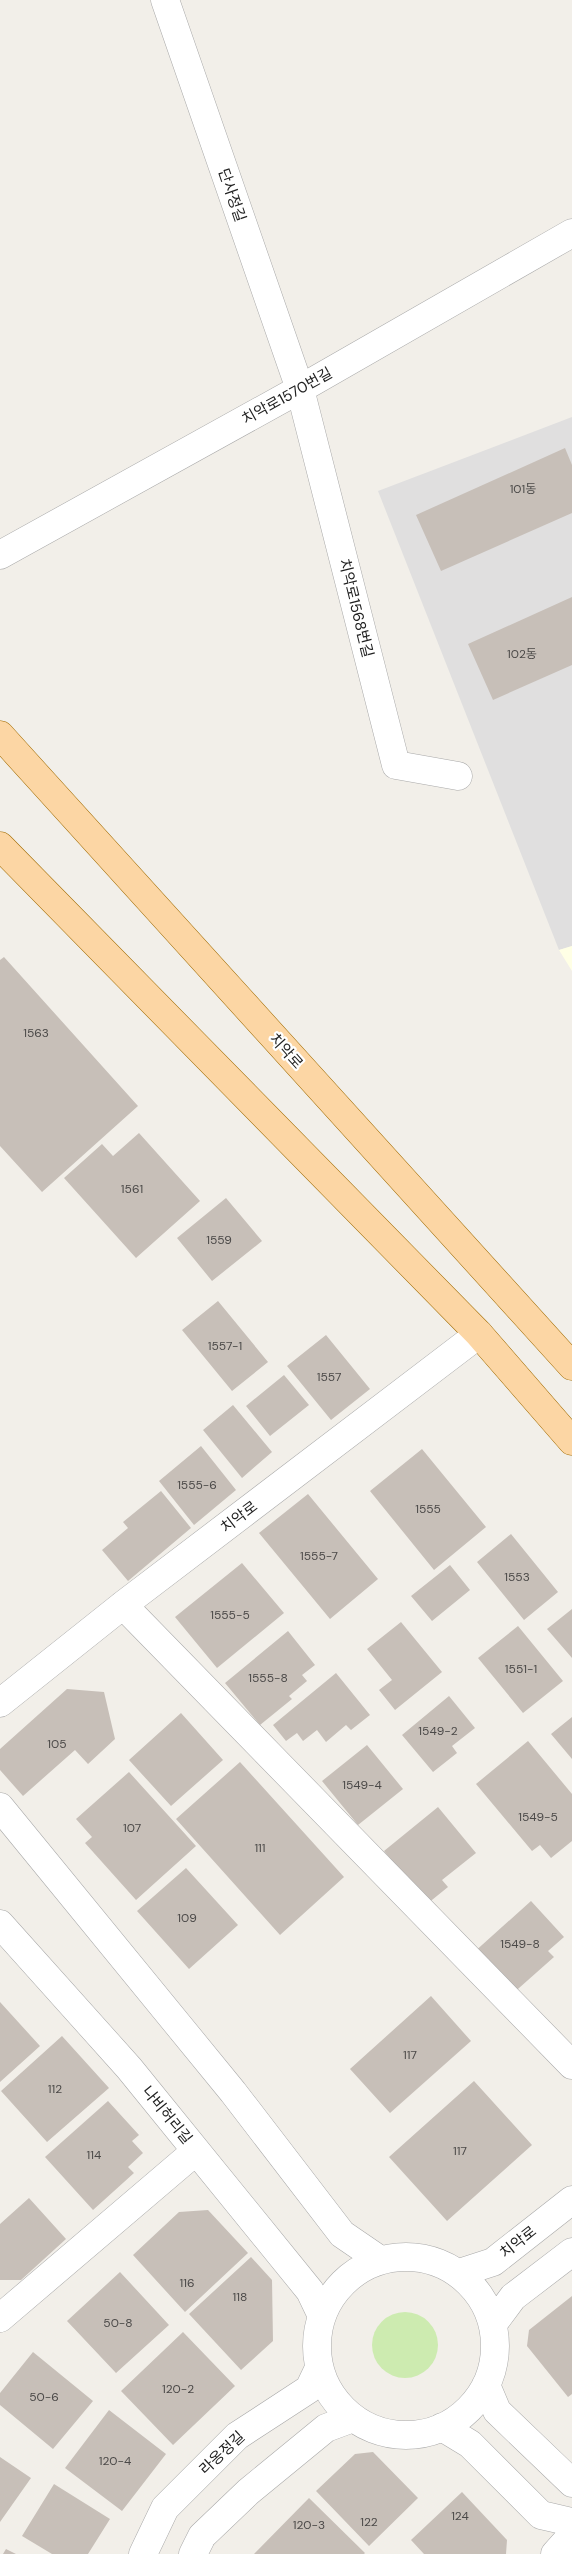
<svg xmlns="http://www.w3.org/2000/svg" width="572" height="2554" font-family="'DM Sans','Noto Sans KR',sans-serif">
<rect width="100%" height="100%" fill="#f2efe9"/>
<path fill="#e0dfdf" d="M572,417V946L559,950L378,491Z"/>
<path fill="#ffffe5" d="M572,946V971L559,950Z"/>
<path fill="#cdebb0" d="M372 2345a33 33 0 1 1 66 0a33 33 0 1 1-66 0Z"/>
<path fill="#c7bfb8" d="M565,448L572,465V513L441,571L416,515Z
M572,597V665L493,700L468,644Z
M4,957L138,1106L42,1192L0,1146V960Z
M139,1133L200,1201L136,1258L64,1178L102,1144L113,1156Z
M226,1198L262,1241L212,1281L177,1238Z
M218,1301L268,1362L232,1391L182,1330Z
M326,1335L370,1389L331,1420L287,1366Z
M284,1375L309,1405L270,1436L246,1406Z
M233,1405L272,1452L242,1478L203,1430Z
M201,1446L236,1490L194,1525L159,1481Z
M422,1449L486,1527L434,1570L370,1491Z
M161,1491L191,1528L128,1581L102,1550L128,1528L123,1522Z
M308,1494L378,1579L330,1619L259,1533Z
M511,1534L558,1592L524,1620L477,1562Z
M242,1563L284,1613L217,1668L175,1617Z
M450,1565L470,1590L432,1621L411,1596Z
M572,1609V1658L547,1629Z
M401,1622L442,1672L395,1710L379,1690L392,1680L367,1649Z
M518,1626L563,1681L523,1713L478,1658Z
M288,1631L315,1665L302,1675L307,1681L289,1696L292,1699L260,1725L225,1683Z
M336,1673L370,1715L351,1730L346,1725L326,1742L317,1730L303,1741L297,1733L286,1741L273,1725Z
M67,1689L104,1692L115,1739L88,1764L75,1750L23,1796L0,1770V1749Z
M449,1696L475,1728L452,1746L457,1753L433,1772L402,1735Z
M181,1713L223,1760L171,1806L129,1760Z
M572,1717V1759L551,1734Z
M528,1741L572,1794V1841L551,1858L540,1845L532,1851L476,1784Z
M367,1745L403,1789L358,1825L322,1781Z
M240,1762L344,1877L280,1935L176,1819Z
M129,1772L196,1846L136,1900L85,1843L92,1837L76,1819Z
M438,1807L476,1853L442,1880L448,1887L427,1904L384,1851Z
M186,1868L238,1925L189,1969L137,1911Z
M531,1901L564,1937L548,1951L554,1957L510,1996L472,1954Z
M431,1996L471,2041L390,2113L350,2069Z
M0,2002L40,2046L0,2082Z
M62,2036L109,2088L47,2142L1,2091Z
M474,2081L532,2145L447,2221L389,2157Z
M108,2101L139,2135L132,2141L143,2153L128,2167L134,2173L93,2210L45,2157Z
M29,2198L66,2239L21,2280H0V2224Z
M208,2210L248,2253L185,2312L133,2255L179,2212Z
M251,2257L272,2280L273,2341L241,2370L189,2314Z
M120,2272L169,2325L116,2373L67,2321Z
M572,2296V2394L568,2397L527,2346L529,2330Z
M183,2332L235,2386L173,2445L121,2391Z
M33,2352L93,2401L53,2449L0,2405V2393Z
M109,2410L166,2454L122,2511L65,2468Z
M373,2452L418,2498L369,2546L316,2491L355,2454Z
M0,2457L31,2478L0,2522Z
M54,2484L110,2519L88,2554H52L22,2536Z
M462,2492L507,2540L506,2554H424L411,2540Z
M309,2498L365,2553L364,2554H254Z
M6,2549L16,2554H3Z"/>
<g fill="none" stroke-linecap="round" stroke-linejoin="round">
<g stroke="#a9a9a9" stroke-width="29">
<path id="minor" d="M165,0L300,389L396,765L458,776
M0,555L300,389L572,233
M123,1605L572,2065
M0,1703L123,1605L479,1334
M0,1807L233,2092L342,2234L380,2260
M0,1924L129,2068L310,2291L321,2314
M317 2346a89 89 0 1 1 178 0a89 89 0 1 1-178 0Z
M459,2273L493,2262L572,2200
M0,2318L196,2151
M493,2324L513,2297L572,2252
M486,2385L497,2411L572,2483
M442,2427L470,2444L541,2515L572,2522
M143,2554L165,2508L237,2436L309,2389L319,2368
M193,2554L202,2536L248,2492L326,2428L353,2418
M555,2554L572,2535"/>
</g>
<g stroke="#a06b00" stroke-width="29">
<path id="major" d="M0,735L572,1366
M0,846L479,1334L572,1441"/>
</g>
<use href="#minor" stroke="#fff" stroke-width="28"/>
<use href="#major" stroke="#fcd6a4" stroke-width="28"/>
</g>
<g text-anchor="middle" stroke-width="4.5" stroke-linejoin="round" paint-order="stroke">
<g font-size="12" fill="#4b4948">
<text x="523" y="493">101동</text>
<text x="522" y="658">102동</text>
<text x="36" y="1037">1563</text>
<text x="132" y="1193">1561</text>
<text x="219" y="1244">1559</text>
<text x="225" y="1350">1557-1</text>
<text x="329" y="1381">1557</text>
<text x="197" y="1489">1555-6</text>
<text x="428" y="1513">1555</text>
<text x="319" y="1560">1555-7</text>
<text x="517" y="1581">1553</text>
<text x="230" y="1619">1555-5</text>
<text x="521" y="1673">1551-1</text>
<text x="268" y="1682">1555-8</text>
<text x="438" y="1735">1549-2</text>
<text x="57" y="1748">105</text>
<text x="362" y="1789">1549-4</text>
<text x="538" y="1821">1549-5</text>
<text x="132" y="1832">107</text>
<text x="260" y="1852">111</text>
<text x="187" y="1922">109</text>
<text x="520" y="1948">1549-8</text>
<text x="410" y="2059">117</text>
<text x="55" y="2093">112</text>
<text x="460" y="2155">117</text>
<text x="94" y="2159">114</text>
<text x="187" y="2287">116</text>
<text x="240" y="2301">118</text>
<text x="118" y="2327">50-8</text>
<text x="178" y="2393">120-2</text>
<text x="44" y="2401">50-6</text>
<text x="115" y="2465">120-4</text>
<text x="460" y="2520">124</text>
<text x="369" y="2526">122</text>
<text x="309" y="2529">120-3</text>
</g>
<g font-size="15" fill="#222" stroke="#fff">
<text transform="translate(232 195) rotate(71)" y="5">단사정길</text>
<text transform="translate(287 396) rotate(-29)" y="5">치악로1570번길</text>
<text transform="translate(356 608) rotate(76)" y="5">치악로1568번길</text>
<text transform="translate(286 1051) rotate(48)" y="5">치악로</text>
<text transform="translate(239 1517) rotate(-37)" y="5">치악로</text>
<text transform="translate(167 2115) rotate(51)" y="5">나비허리길</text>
<text transform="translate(518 2242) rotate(-38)" y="5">치악로</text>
<text transform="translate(222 2453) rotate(-43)" y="5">라옹정길</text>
</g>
</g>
</svg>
